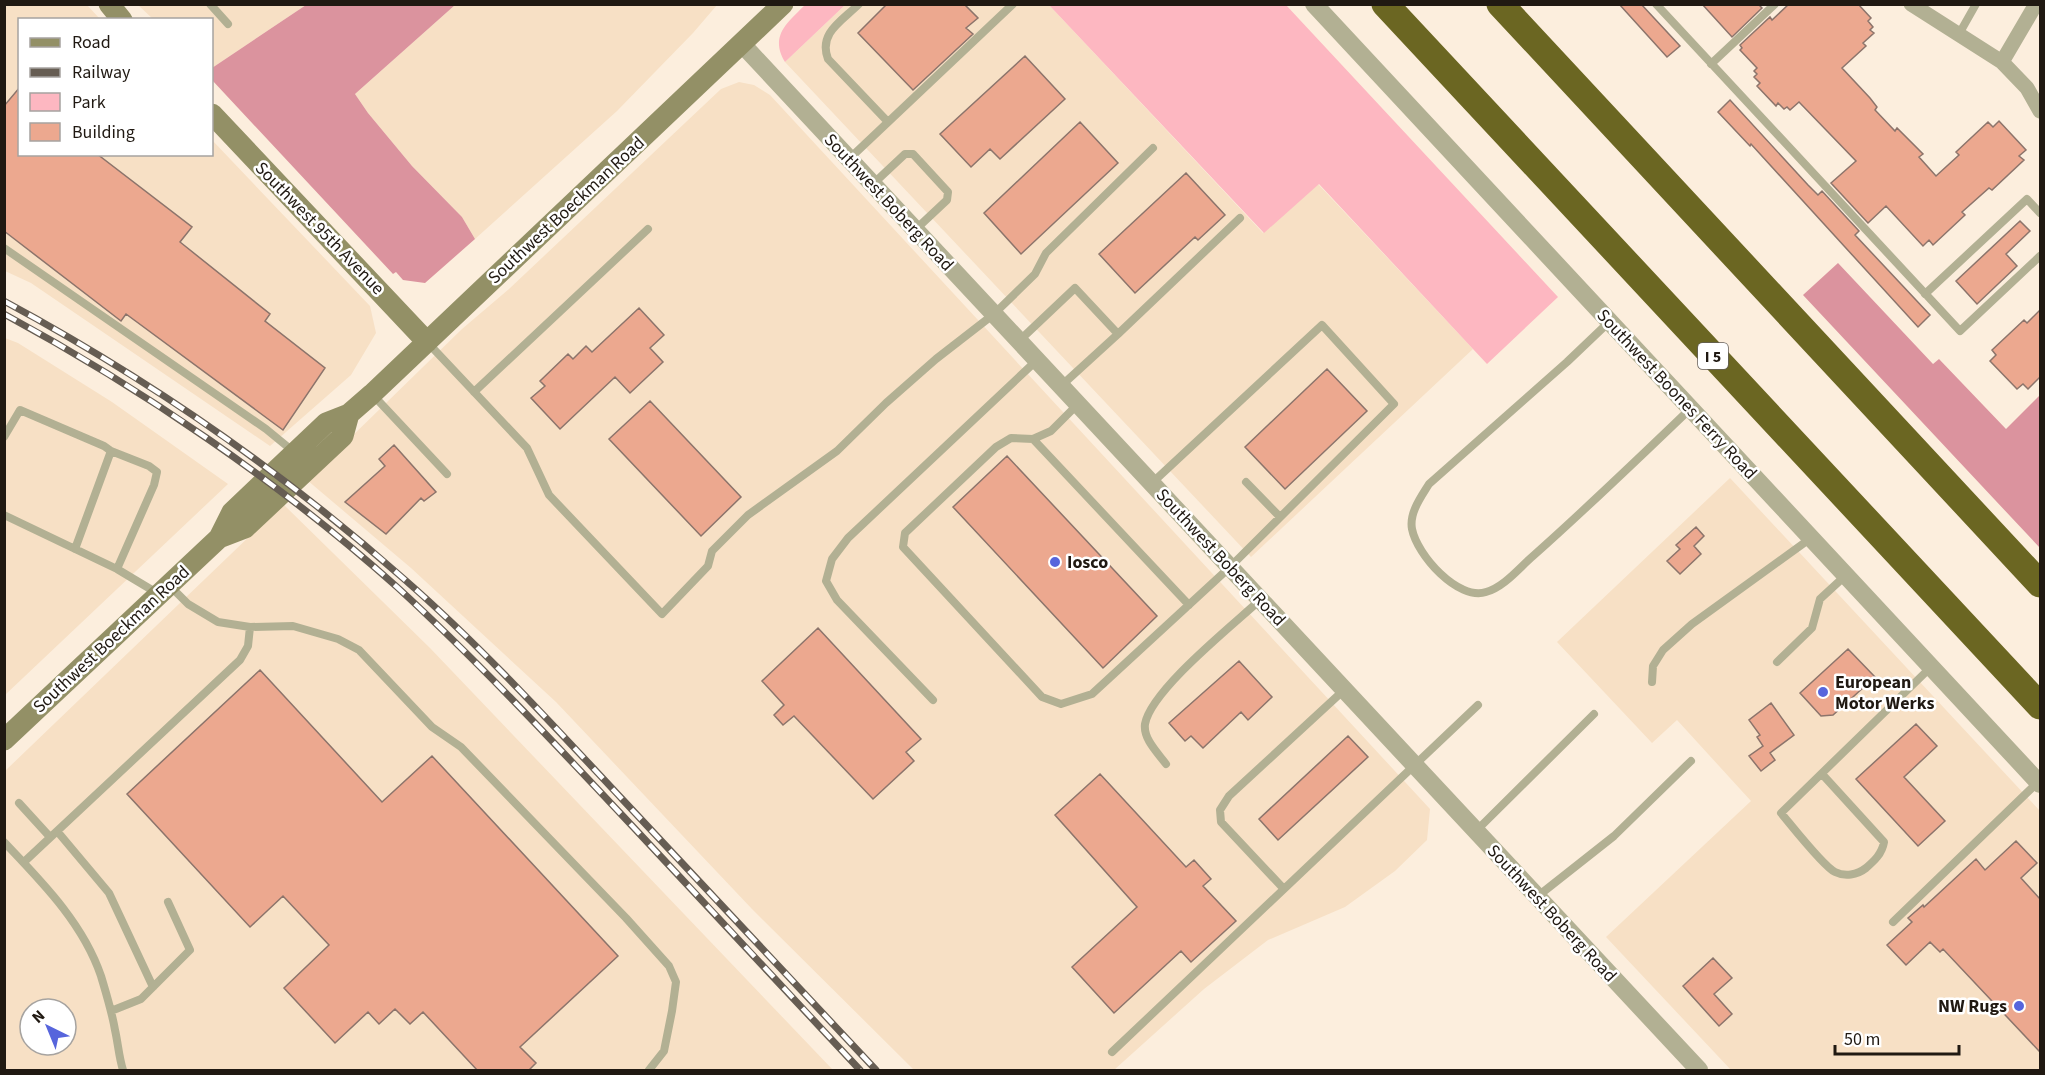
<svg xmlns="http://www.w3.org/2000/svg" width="2045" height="1075" font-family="'Source Sans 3',sans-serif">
<rect width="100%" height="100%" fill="#fceedd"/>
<path fill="#f7e0c5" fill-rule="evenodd" d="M5,5H87L100,19L20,20V154H212V140L370,306L376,333L351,375L270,446L31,283L5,271Z
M138,5H306L212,68V20L153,19Z
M455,5H717L693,33L617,111L475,239L462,217L412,166L368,113L355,94Z
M845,5H1049L1263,233L1318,184L1473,349L1251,557L785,62Z
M739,82L754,85L770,95L1430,809L1427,840L1395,871L1345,907L1268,940L1204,989L1114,1070H914L752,909L556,702L411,568L307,480L462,329L509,289L721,89Z
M5,338L18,343L112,402L228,484L5,695Z
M1730,478L2040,811V1070H1731L1606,937L1751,801L1677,720L1652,743L1557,642Z
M283,504L430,648L833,1070H5V771ZM30,1009H66V1045H30Z"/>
<path fill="#fdb7c1" d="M805,5H845L785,62C769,36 788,22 805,5Z
M1049,5H1286L1558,297L1487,364L1319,184L1264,233Z"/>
<path fill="#db939e" d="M306,5H455L355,94L368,113L412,166L462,217L475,239L425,283L403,280L396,272L393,274L212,80V68Z
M1838,263L1933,364L1939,359L2006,429L2040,395V548L1803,295Z"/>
<path fill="#eca88f" stroke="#8c746b" stroke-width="1.5" d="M887,4H964L978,18L966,28L973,34L913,90L858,33Z
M1619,4H1641L1680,46L1667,57Z
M1702,4H1758L1762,8L1732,37Z
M1789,4H1858L1871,18L1868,21L1873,27L1870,30L1874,33L1863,43L1866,46L1842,68L1870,98L1877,107L1875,110L1895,131L1897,128L1923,154L1919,157L1936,176L1959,155L1956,152L1988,122L1993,127L1999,121L2026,150L2019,156L2024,160L1992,190L1989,188L1962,212L1965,215L1933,245L1929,240L1923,246L1886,206L1868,223L1831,183L1856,161L1799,102L1790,110L1787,107L1784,109L1778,103L1776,106L1757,86L1760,83L1754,77L1757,74L1754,71L1757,68L1740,50L1742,48L1740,45L1770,17L1772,20Z
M1025,56L1065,99L1000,159L990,149L971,167L940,134Z
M20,87V154H97L192,227L180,242L270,314L265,321L325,368L283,430L126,314L121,321L4,231V106Z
M1730,100L1808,185L1818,195L1822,191L1859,231L1855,235L1930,315L1918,327L1751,144L1750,146L1718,112Z
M1080,122L1118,163L1021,254L984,213Z
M1186,173L1225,215L1198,240L1195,237L1135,293L1099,254Z
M2020,221L2030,231L2006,254L2017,266L1977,304L1956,281Z
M639,308L664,335L650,348L663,362L630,393L615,377L560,429L531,398L545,386L540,381L568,354L573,359L586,346L592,352Z
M2040,310V377L2028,389L2023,384L2017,389L1990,361L1996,355L1992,350L2024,320L2027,323Z
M1327,369L1367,411L1285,489L1245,447Z
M650,401L741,497L701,536L609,439Z
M394,445L436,492L424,501L421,498L386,534L345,502L385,466L379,459Z
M1007,456L1157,616L1103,668L953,507Z
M1696,527L1704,536L1694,546L1701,554L1680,574L1667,561L1680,549L1676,545Z
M818,628L921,739L906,752L914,761L873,799L794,716L783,725L774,715L784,705L762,681Z
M1848,649L1875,677L1833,715L1821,716L1800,693Z
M1239,661L1272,697L1248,720L1241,712L1203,748L1191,736L1185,741L1169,723Z
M260,670L382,802L432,756L618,956L520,1047L536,1063L528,1071H478L423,1012L410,1024L395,1009L379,1024L368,1012L335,1043L284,988L329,945L283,896L250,927L127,794Z
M1771,703L1794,735L1770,753L1775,760L1761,771L1749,756L1763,746L1757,737L1760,735L1749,720Z
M1916,724L1937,746L1904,777L1945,821L1918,846L1856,779Z
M1348,736L1368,757L1278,840L1259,819Z
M1100,774L1186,867L1194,860L1211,879L1203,886L1236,921L1191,962L1181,951L1114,1013L1072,967L1137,907L1055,815Z
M2016,841L2037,863L2021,878L2040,899V1052L1943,949L1940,952L1930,942L1906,965L1887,945L1912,922L1908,918L1923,905L1924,907L1976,859L1985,870Z
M1713,958L1732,978L1714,994L1732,1014L1719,1026L1683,986Z"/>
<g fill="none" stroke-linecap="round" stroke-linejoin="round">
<path stroke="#b2b093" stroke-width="8" d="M210,4L228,24
M859,4C842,21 818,33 828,59L888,122
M1656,4L1960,331L2040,256
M1959,34L1976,4
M1711,64L1775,4
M849,159L1013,4
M873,184L905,154H913L948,192L947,200L915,230
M4,248L266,429L294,452
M1925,294L2027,199L2040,213
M1609,322L1567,362L1429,484C1421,497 1409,513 1412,529C1417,555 1458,601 1486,592C1504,587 1519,568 1533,556C1586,509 1638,459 1690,409
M1118,334L1240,218
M1019,341L1075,288L1118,334L1061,386
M428,343L527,448L549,495L662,614L708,566L712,551L748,515L837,451L886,403L936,359L994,314L1035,274L1046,253L1153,148
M474,392L648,229
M373,395L447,474
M1077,405L1051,431L1033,439L1011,438L996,447L905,533L903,547L1042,697L1061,704L1092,694L1230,567L1394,404L1322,325L1152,483
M4,437L20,410L104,446L111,451L75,549
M1033,439L1189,605
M111,451L149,466L157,472L154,485L117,569
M1246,482L1280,517
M4,515L117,569L157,593
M171,587L188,604L218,622L250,627L293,626L338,639L359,650L432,727L461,747L626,918L669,966L676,982L672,1011L664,1051L649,1070
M1777,662L1812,628L1820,599L1845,576
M1652,682L1653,666L1663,650L1692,624L1811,538
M933,700L837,600L826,581L832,559L848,538L1036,361
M1166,764C1158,753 1143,739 1145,724C1151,690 1233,625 1260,600
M1822,774L1884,842C1882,854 1874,861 1866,868C1857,875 1845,877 1835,872C1823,866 1792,826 1781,813L1931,667
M19,803L50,837
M1477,830L1594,714
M57,831L109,893L153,987
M4,842C42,882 83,923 101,976C106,993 112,1012 115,1030C118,1043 119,1058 123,1070
M24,862L240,660L248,646L250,627
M1283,888L1221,822L1220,810L1229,796L1344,690
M1538,896L1614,836L1691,761
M1893,922L2037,783
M111,1011L141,999L190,950L168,902
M1112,1052L1478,705"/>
<path stroke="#b2b093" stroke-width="15" d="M1911,4L2002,62L2027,88L2040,111
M2002,62L2036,4"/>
<path stroke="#b2b093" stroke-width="18" d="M1314,4L2040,784
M742,44L1699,1070"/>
<path stroke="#939066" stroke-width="21" d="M109,4L122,20
M212,114L427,342
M219,538L245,528L343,436L349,414
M4,740L219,538L232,512L326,423L349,414L372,394L783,4"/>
<path stroke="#6b6622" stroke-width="27" d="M1385,4L2040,706
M1500,4L2040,584"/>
<g stroke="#665d53" stroke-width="7">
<path id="rail" d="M4,301C147,378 283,472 404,579C482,647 552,724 623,800C707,890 792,980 876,1070
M4,314C141,388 281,483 397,587C481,664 558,747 636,830C711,910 786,990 860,1070"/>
</g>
<use href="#rail" stroke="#fff" stroke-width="4.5" stroke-dasharray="14" stroke-linecap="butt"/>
</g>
<g fill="#5765dc" stroke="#fff" stroke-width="2">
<circle cx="1055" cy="562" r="6"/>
<circle cx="1823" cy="692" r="6"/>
<circle cx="2019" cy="1006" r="6"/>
</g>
<g text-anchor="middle" stroke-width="5" stroke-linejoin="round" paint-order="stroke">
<rect fill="#fff" stroke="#635e59" stroke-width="1.5" x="1698" y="343" width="30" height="26" rx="4.5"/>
<g font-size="16" font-weight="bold" fill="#201912">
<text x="1713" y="362">I 5</text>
</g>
<g font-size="18" fill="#201912" stroke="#fff">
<text transform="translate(889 202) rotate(47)" y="6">Southwest Boberg Road</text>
<text transform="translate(566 210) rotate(-43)" y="6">Southwest Boeckman Road</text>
<text transform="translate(320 228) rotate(46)" y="6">Southwest 95th Avenue</text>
<text transform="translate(1677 394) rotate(47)" y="6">Southwest Boones Ferry Road</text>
<text transform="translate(1221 557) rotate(47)" y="6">Southwest Boberg Road</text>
<text transform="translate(111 639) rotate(-43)" y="6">Southwest Boeckman Road</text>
<text transform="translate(1552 913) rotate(47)" y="6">Southwest Boberg Road</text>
</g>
<g font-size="18" font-weight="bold" fill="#201912" stroke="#fff" text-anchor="start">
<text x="1067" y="568">Iosco</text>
<text x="1835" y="688">European<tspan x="1835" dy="21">Motor Werks</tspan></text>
<text x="2007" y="1012" text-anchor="end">NW Rugs</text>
</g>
</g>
<rect width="2045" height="1075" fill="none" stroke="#201912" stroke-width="12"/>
<rect x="18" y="18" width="195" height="138" fill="#ffffff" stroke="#a6a3a0" stroke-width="1.5"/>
<rect x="30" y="38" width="30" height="9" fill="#939066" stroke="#a6a3a0" stroke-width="1.5"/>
<text x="72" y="48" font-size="18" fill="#201912">Road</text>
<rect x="30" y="68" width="30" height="9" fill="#665d53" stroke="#a6a3a0" stroke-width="1.5"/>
<text x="72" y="78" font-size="18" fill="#201912">Railway</text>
<rect x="30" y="93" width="30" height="18" fill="#fdb7c1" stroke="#a6a3a0" stroke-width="1.5"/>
<text x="72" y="108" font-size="18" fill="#201912">Park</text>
<rect x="30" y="123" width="30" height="18" fill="#eca88f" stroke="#a6a3a0" stroke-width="1.5"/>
<text x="72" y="138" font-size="18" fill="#201912">Building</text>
<g transform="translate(48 1027) rotate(317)"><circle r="28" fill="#ffffff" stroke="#a6a3a0" stroke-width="1.5"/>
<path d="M0-4.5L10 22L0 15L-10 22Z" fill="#5765dc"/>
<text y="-9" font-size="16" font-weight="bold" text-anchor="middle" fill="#201912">N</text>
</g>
<path d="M1835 1045v9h124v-9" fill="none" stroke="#201912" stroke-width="3"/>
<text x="1844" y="1045" font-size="18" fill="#201912" stroke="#ffffff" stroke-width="4.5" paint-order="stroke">50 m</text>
</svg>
